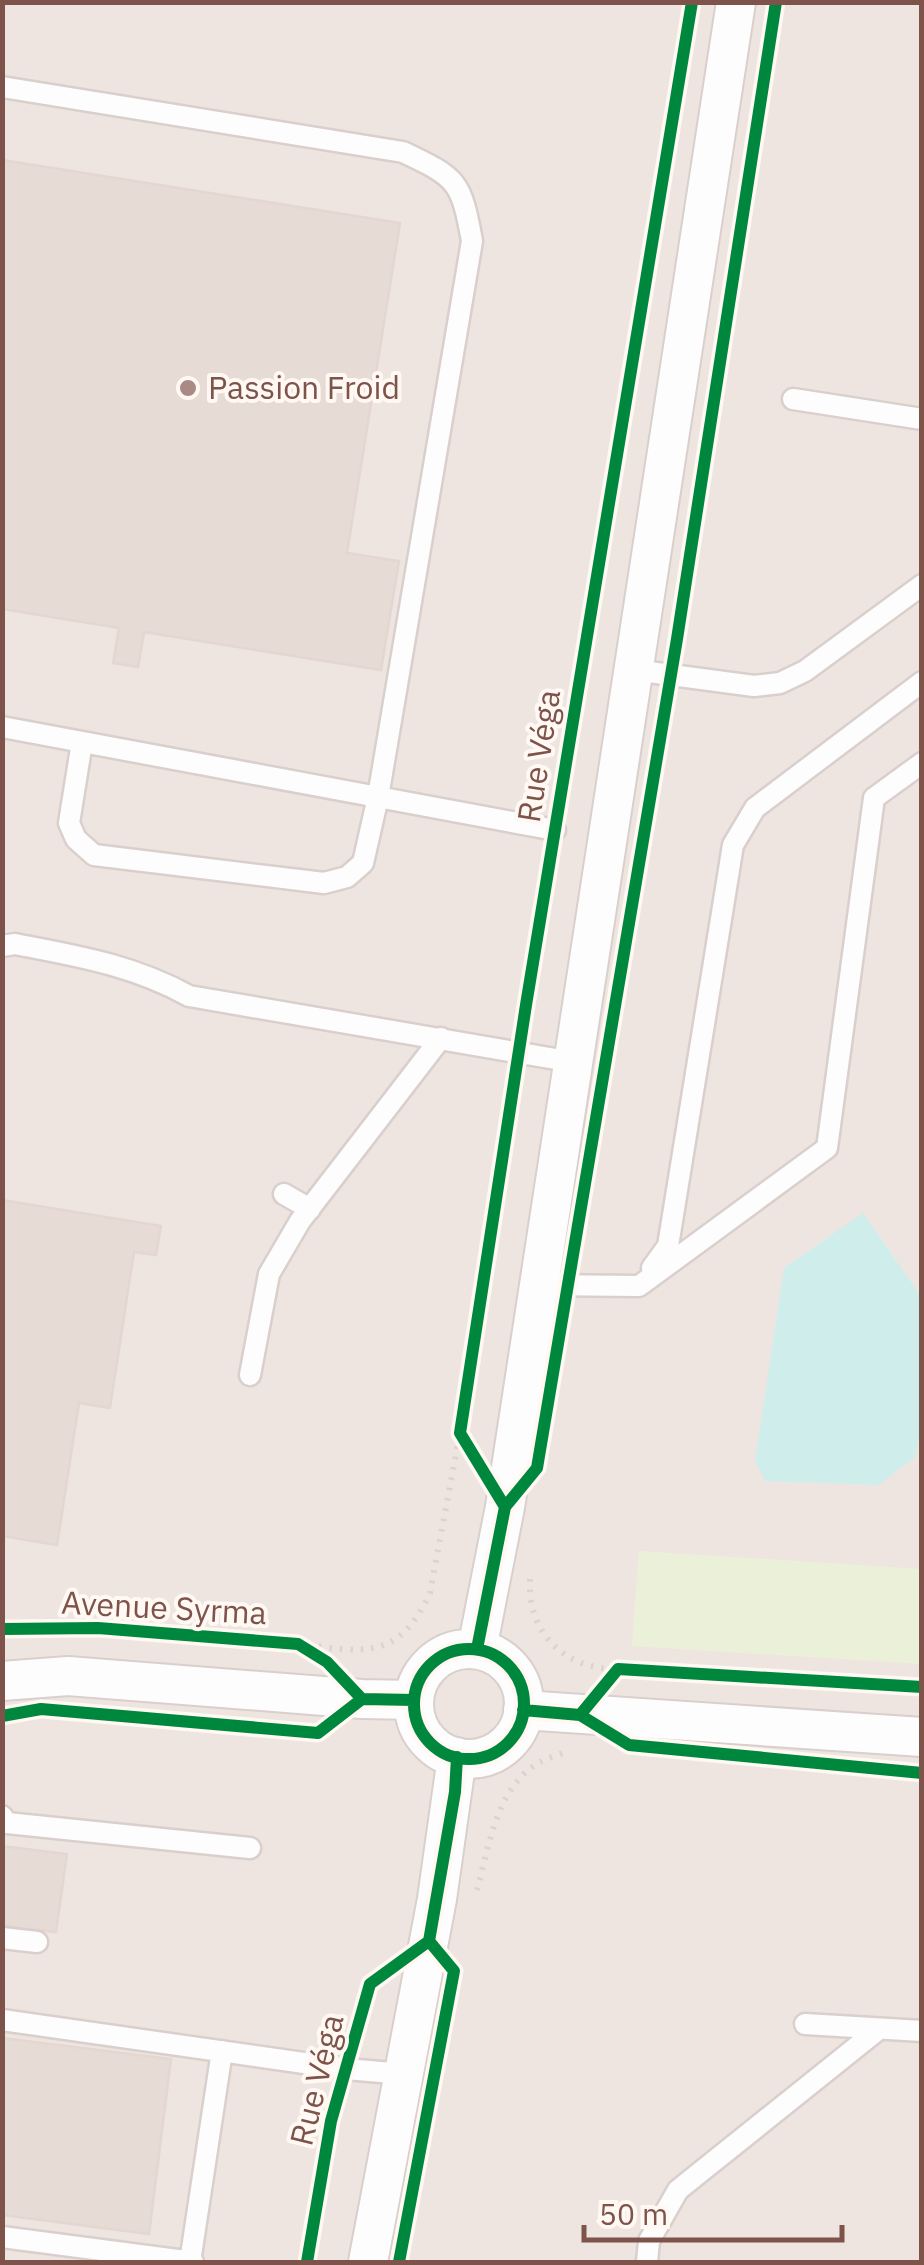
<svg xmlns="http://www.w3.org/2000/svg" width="924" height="2265" font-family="'IBM Plex Sans',sans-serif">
<rect width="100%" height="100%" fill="#faf4ef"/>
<path fill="#eee5e1" d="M3,3H921V2262H3Z"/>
<path fill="#ebf1d9" d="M639,1551L921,1569V1664L632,1646Z"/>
<path fill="#cfeeeb" d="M863,1213L921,1296V1430L915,1457L879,1485L765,1481L755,1461L784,1268Z"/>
<path fill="#e7dbd6" stroke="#e4d6d0" stroke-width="2.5" d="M2,160L400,223L347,553L399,561L381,670L144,632L138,667L113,663L119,628L2,609Z
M2,1200L161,1226L156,1255L134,1252L110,1408L79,1403L57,1545L2,1536Z
M2,1846L67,1854L56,1932L2,1926Z
M2,2038L171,2059L149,2234L2,2215Z"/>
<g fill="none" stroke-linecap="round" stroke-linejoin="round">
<g stroke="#d9cfcc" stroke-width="25">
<path id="service" d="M2,87L403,152C458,178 461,181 472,241L378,797L363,863L347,877L324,883L94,855L76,839L69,823L82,742
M793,399L922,419
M634,670L754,686L780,683L805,671L922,585
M2,727L555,830
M2,946L15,944C77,956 133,965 189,996L573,1062
M284,1194L310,1209
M652,1268L668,1246L733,845L755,808L922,682
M539,1285L639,1286L827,1148L874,798L922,763
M250,1375L269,1274L300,1221L441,1038
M2,1816L7,1823L250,1848
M2,1938L37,1942
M2,2020L346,2069L404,2074
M805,2024L922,2031
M2,2237L193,2262
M190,2262L222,2051
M647,2262L649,2241L678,2190L879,2029"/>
</g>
<g stroke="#d9cfcc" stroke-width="42">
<path id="minor" d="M477,1649L505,1507L736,2
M414 1704a55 55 0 1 1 110 0a55 55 0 1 1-110 0Z
M2,1681L68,1676L362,1699L414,1700
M523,1710L922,1737
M368,2262L437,1899L457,1757"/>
</g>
<path stroke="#ddd2ce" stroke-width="6" stroke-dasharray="2.5 8" stroke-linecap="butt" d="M530,1579C527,1632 564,1670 618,1669
M298,1644C362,1652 398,1662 430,1593L460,1433
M477,1890C489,1846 496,1789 538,1763C547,1758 559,1755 568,1751"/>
<use href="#service" stroke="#fefdfd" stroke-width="20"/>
<use href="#minor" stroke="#fefdfd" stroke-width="38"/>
<g stroke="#fff8f3" stroke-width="19">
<path id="cycleway" d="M505,1507L460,1433L526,1005L692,2
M2,1629L98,1628L298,1644L327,1662L362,1699
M477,1649L505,1507L537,1468L677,639L776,2
M414 1704a55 55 0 1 1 110 0a55 55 0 1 1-110 0Z
M523,1710L580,1715L629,1745L922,1773
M580,1715L618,1669L922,1687
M2,1716L41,1709L318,1733L362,1699L414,1700
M307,2262L331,2121L370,1984L429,1941L455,1792L457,1757
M399,2262L454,1971L429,1941"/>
</g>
<use href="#cycleway" stroke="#00873e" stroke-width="12"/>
</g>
<circle fill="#a98b84" stroke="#fff8f3" stroke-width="4" cx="188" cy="388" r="10"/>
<g text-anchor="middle" stroke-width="8" stroke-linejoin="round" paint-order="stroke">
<g font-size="32" fill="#7d534a" stroke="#fff8f3" text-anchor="start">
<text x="208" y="399">Passion Froid</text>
</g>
<g font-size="32" fill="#7d534a" stroke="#fff8f3">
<text transform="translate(539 756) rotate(-81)" y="11">Rue Véga</text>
<text transform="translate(164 1608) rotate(3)" y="11">Avenue Syrma</text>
<text transform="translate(317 2080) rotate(-76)" y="11">Rue Véga</text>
</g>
</g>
<rect width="924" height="2265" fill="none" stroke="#7d534a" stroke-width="10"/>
<path d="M584 2225v15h258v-15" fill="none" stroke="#7d534a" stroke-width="5"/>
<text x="599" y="2225" font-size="30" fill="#7d534a" stroke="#fff8f3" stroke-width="8" paint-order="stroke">50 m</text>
</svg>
